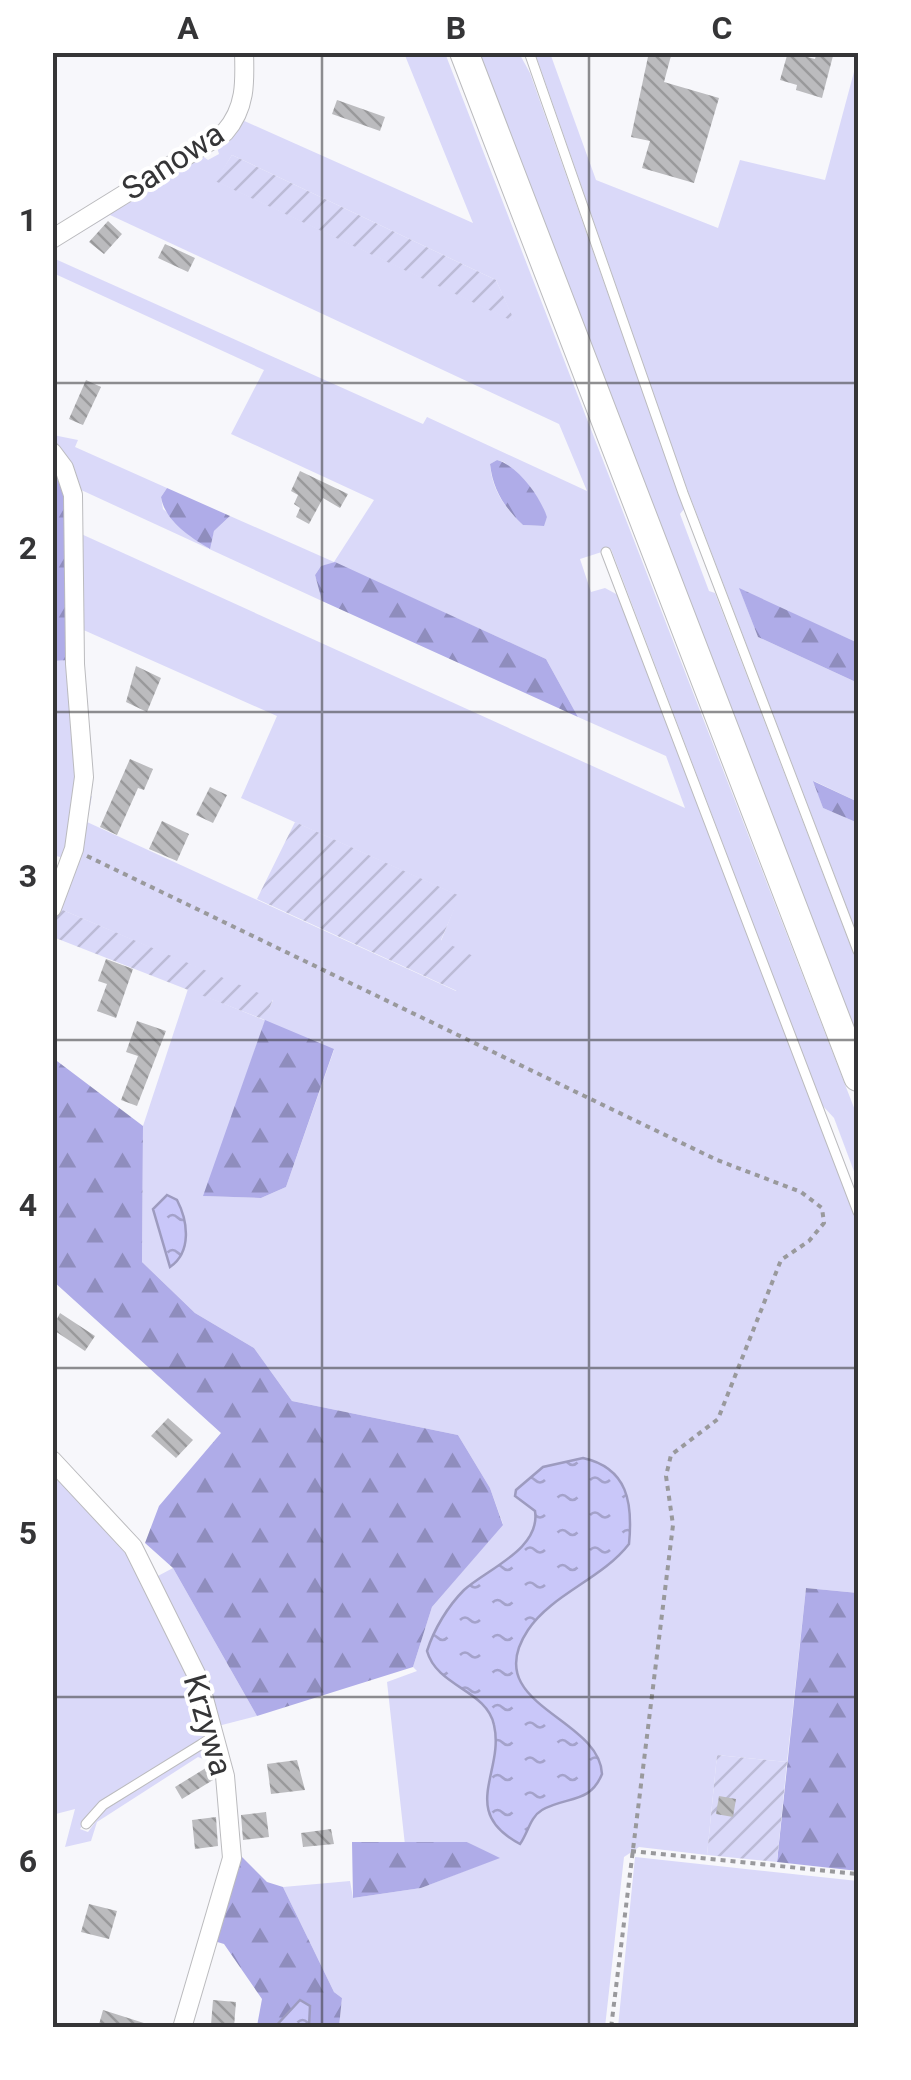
<svg xmlns="http://www.w3.org/2000/svg" width="911" height="2080" font-family="Roboto,sans-serif">
<defs>
<pattern id="forest-firs" width="22" height="20" patternUnits="userSpaceOnUse" patternTransform="scale(2.5)"><rect width="22" height="20" fill="#aface8"/><path d="M5 1l3.5 6h-7zM16 11l3.5 6h-7z" fill="#8f8dbd"/></pattern>
<pattern id="garden-furrows" width="10" height="10" patternUnits="userSpaceOnUse" patternTransform="scale(2.5)"><rect width="10" height="10" fill="#dad9f9"/><path d="M-1 1l2-2M0 10L10 0M9 11l2-2" fill="none" stroke="#bcbbd6"/></pattern>
<pattern id="water-ripples" width="26" height="14" patternUnits="userSpaceOnUse" patternTransform="scale(2.5)"><rect width="26" height="14" fill="#c9c7f9"/><path d="M2 4q2-2 4 0t4 0M15 11q2-2 4 0t4 0" fill="none" stroke="#a4a2ca"/></pattern>
<pattern id="building-back-hatch" width="6" height="6" patternUnits="userSpaceOnUse" patternTransform="scale(2.5)"><rect width="6" height="6" fill="#bbbbbe"/><path d="M-1 5l2 2M0 0l6 6M5-1l2 2" fill="none" stroke="#99999b"/></pattern>
</defs>
<rect width="100%" height="100%" fill="#f7f7fb"/>
<path fill="#dad9f9" fill-rule="evenodd" d="M404,53H445L858,1118V1198L855,1174L834,1118L822,1105L611,549L580,559L591,592L605,588L618,595L858,1225V1593L806,1588L787,1762L717,1755L707,1855L639,1847L624,1857L605,2027H339L342,1998L334,1992L283,1887L350,1881L353,1898L421,1888L498,1858L467,1842L405,1845L387,1682L417,1671L413,1667L432,1607L503,1524L490,1488L458,1435L292,1401L254,1348L195,1313L142,1262L143,1126L188,989L264,1020L273,1000L58,908L71,879L86,798L92,796L87,822L456,991L472,957L441,941L459,896L241,798L277,716L79,628L89,729L84,727L79,672V533L685,808L666,756L578,717L546,659L335,563L321,566L315,575L322,601L79,489L53,447V435L78,440L75,447L167,488L161,497L163,509L209,549L214,531L230,516L334,562L374,500L231,434L264,370L53,273V258L423,424L427,417L587,491L559,424L110,215L70,239V234L201,155L208,160L219,154L216,144L240,119L473,223ZM232,155L496,280L514,321L216,181ZM497,460L504,462L537,497L547,517L543,526L523,525C504,507 492,490 490,464ZM265,1021L334,1050L286,1187L261,1198L204,1196ZM167,1195L177,1200C189,1222 191,1252 170,1267L153,1210ZM583,1458C628,1468 633,1503 629,1544C602,1579 552,1594 528,1630C479,1705 600,1717 602,1774C590,1804 567,1796 542,1810C530,1817 528,1833 520,1844C458,1812 505,1772 494,1725C487,1690 437,1687 427,1651C434,1629 448,1606 464,1590C487,1569 541,1549 535,1511L516,1495V1489L543,1467Z
M479,53H519L530,73L684,509L680,514L709,591L715,593L858,965V1038Z
M535,53H550L596,180L718,228L740,160L825,180L858,57V643L740,590L758,637L858,683V802L814,781L823,808L858,823V937L683,478Z
M70,660L79,772L67,859L53,855L52,661Z
M52,1468L112,1525L184,1657L208,1735L96,1806L80,1829L88,1832L105,1809L201,1749L216,1755L228,1851L214,1763L198,1757L97,1822L91,1841L65,1847L75,1809L52,1815Z
M173,1568L257,1716L218,1726L156,1577Z
M635,1857L858,1881V2027H618Z"/>
<path fill="url(#forest-firs)" d="M52,460L67,491L70,660L53,661Z
M497,460C518,466 540,496 547,517L544,526L523,525C504,507 493,490 490,464Z
M167,488L230,516L214,531L210,549C190,537 165,521 161,497Z
M335,562L546,659L578,717L322,601L315,575L321,566Z
M739,588L858,643V683L758,637Z
M813,781L858,802V823L823,808Z
M265,1020L334,1049L286,1187L261,1198L203,1196Z
M53,1058L143,1126L142,1262L195,1313L254,1348L292,1401L458,1435L490,1488L503,1525L432,1607L413,1667L257,1716L173,1568L145,1543L159,1506L221,1433L53,1281Z
M806,1588L858,1593V1871L777,1862Z
M352,1842H467L500,1858L421,1888L353,1898Z
M238,1853L267,1882L283,1887L334,1992L342,1998L339,2027H245L257,2026L262,1999L224,1944L214,1941Z"/>
<path fill="url(#garden-furrows)" d="M232,155L496,280L515,322L215,181Z
M295,822L460,896L441,940L473,956L457,991L257,899Z
M58,908L273,999L265,1020L53,937Z
M717,1755L787,1762L777,1862L707,1855Z"/>
<path fill="url(#water-ripples)" stroke="#9d9bbf" stroke-width="2.5" d="M167,1195L177,1200C188,1221 192,1252 170,1267L153,1209Z
M583,1458C628,1468 633,1503 629,1544C602,1579 552,1594 528,1630C478,1705 600,1717 602,1774C590,1804 567,1796 542,1810C530,1817 528,1833 520,1844C458,1811 505,1772 494,1725C487,1690 437,1687 427,1651C434,1629 448,1606 464,1590C487,1569 541,1549 535,1511L515,1496L516,1490L543,1467Z
M300,2000L310,2006L309,2027H275Z"/>
<path fill="url(#building-back-hatch)" d="M649,52H672L664,82L719,98L694,183L642,168L650,141L631,137Z
M788,52L815,59L817,52H834L822,98L796,90L797,85L780,80Z
M337,100L385,117L380,131L332,114Z
M108,221L122,234L104,254L89,242Z
M165,244L195,258L188,272L158,258Z
M86,380L101,387L83,425L69,419Z
M300,471L348,494L340,508L323,498L309,524L296,517L300,508L294,504L298,495L291,491Z
M136,666L161,678L147,712L126,702Z
M130,759L153,769L144,790L138,788L117,835L100,827Z
M210,787L227,795L213,823L196,815Z
M162,821L189,834L177,861L149,849Z
M106,959L133,969L116,1018L97,1011L107,984L98,981Z
M137,1021L166,1031L137,1106L121,1100L138,1056L126,1052Z
M60,1313L95,1336L85,1351L52,1329Z
M168,1418L193,1440L176,1458L151,1436Z
M297,1760L305,1790L271,1794L267,1764Z
M209,1766L213,1780L182,1799L175,1787Z
M719,1796L736,1799L733,1817L716,1814Z
M266,1812L269,1837L243,1840L241,1815Z
M216,1817L218,1846L195,1849L192,1820Z
M331,1829L334,1844L303,1847L301,1833Z
M89,1904L117,1911L109,1939L81,1932Z
M213,2000L236,2002L234,2027L211,2025Z
M103,2010L147,2024L146,2028H98Z"/>
<g fill="none" stroke-linecap="round" stroke-linejoin="round">
<g stroke="#bbbbbe" stroke-width="11">
<path id="lane" d="M529,52L683,493L858,951
M606,552L858,1212
M86,1824L103,1805L213,1737"/>
</g>
<g stroke="#bbbbbe" stroke-width="20">
<path id="street" d="M52,239L225,132C246,108 245,82 244,52
M52,452L64,468L73,495L75,664L84,777L74,849L52,908
M52,1460L133,1547L199,1680L225,1776L232,1858L182,2028"/>
</g>
<g stroke="#bbbbbe" stroke-width="30">
<path id="primary" d="M464,52L858,1077"/>
</g>
<path stroke="#99999c" stroke-width="4" stroke-dasharray="5 5" stroke-linecap="butt" d="M87,856L717,1160L801,1192L822,1208L824,1223L809,1241L781,1260L718,1419L671,1455L666,1476L673,1525L611,2028
M631,1851L858,1874"/>
<use href="#lane" stroke="#fff" stroke-width="9"/>
<use href="#street" stroke="#fff" stroke-width="18"/>
<use href="#primary" stroke="#fff" stroke-width="28"/>
</g>
<path fill="none" stroke="#353537" stroke-width="2.5" stroke-opacity="0.55" d="M322,52V2028M589,52V2028M52,383H858M52,712H858M52,1040H858M52,1368H858M52,1697H858"/>
<g text-anchor="middle" stroke-width="8" stroke-linejoin="round" paint-order="stroke">
<g font-size="32" fill="#353537" stroke="#fff">
<text transform="translate(173 161) rotate(-33)" y="11">Sanowa</text>
<text transform="translate(208 1725) rotate(74)" y="11">Krzywa</text>
</g>
</g>
<rect width="911" height="2080" fill="none" stroke="#ffffff" stroke-width="110"/>
<rect x="55" y="55" width="801" height="1970" fill="none" stroke="#353537" stroke-width="4"/>
<g font-size="32" text-anchor="middle" font-weight="bold" fill="#353537">
<text x="188" y="39">A</text>
<text x="456" y="39">B</text>
<text x="722" y="39">C</text>
<text x="28" y="231">1</text>
<text x="28" y="559">2</text>
<text x="28" y="887">3</text>
<text x="28" y="1216">4</text>
<text x="28" y="1544">5</text>
<text x="28" y="1872">6</text>
</g>
</svg>
